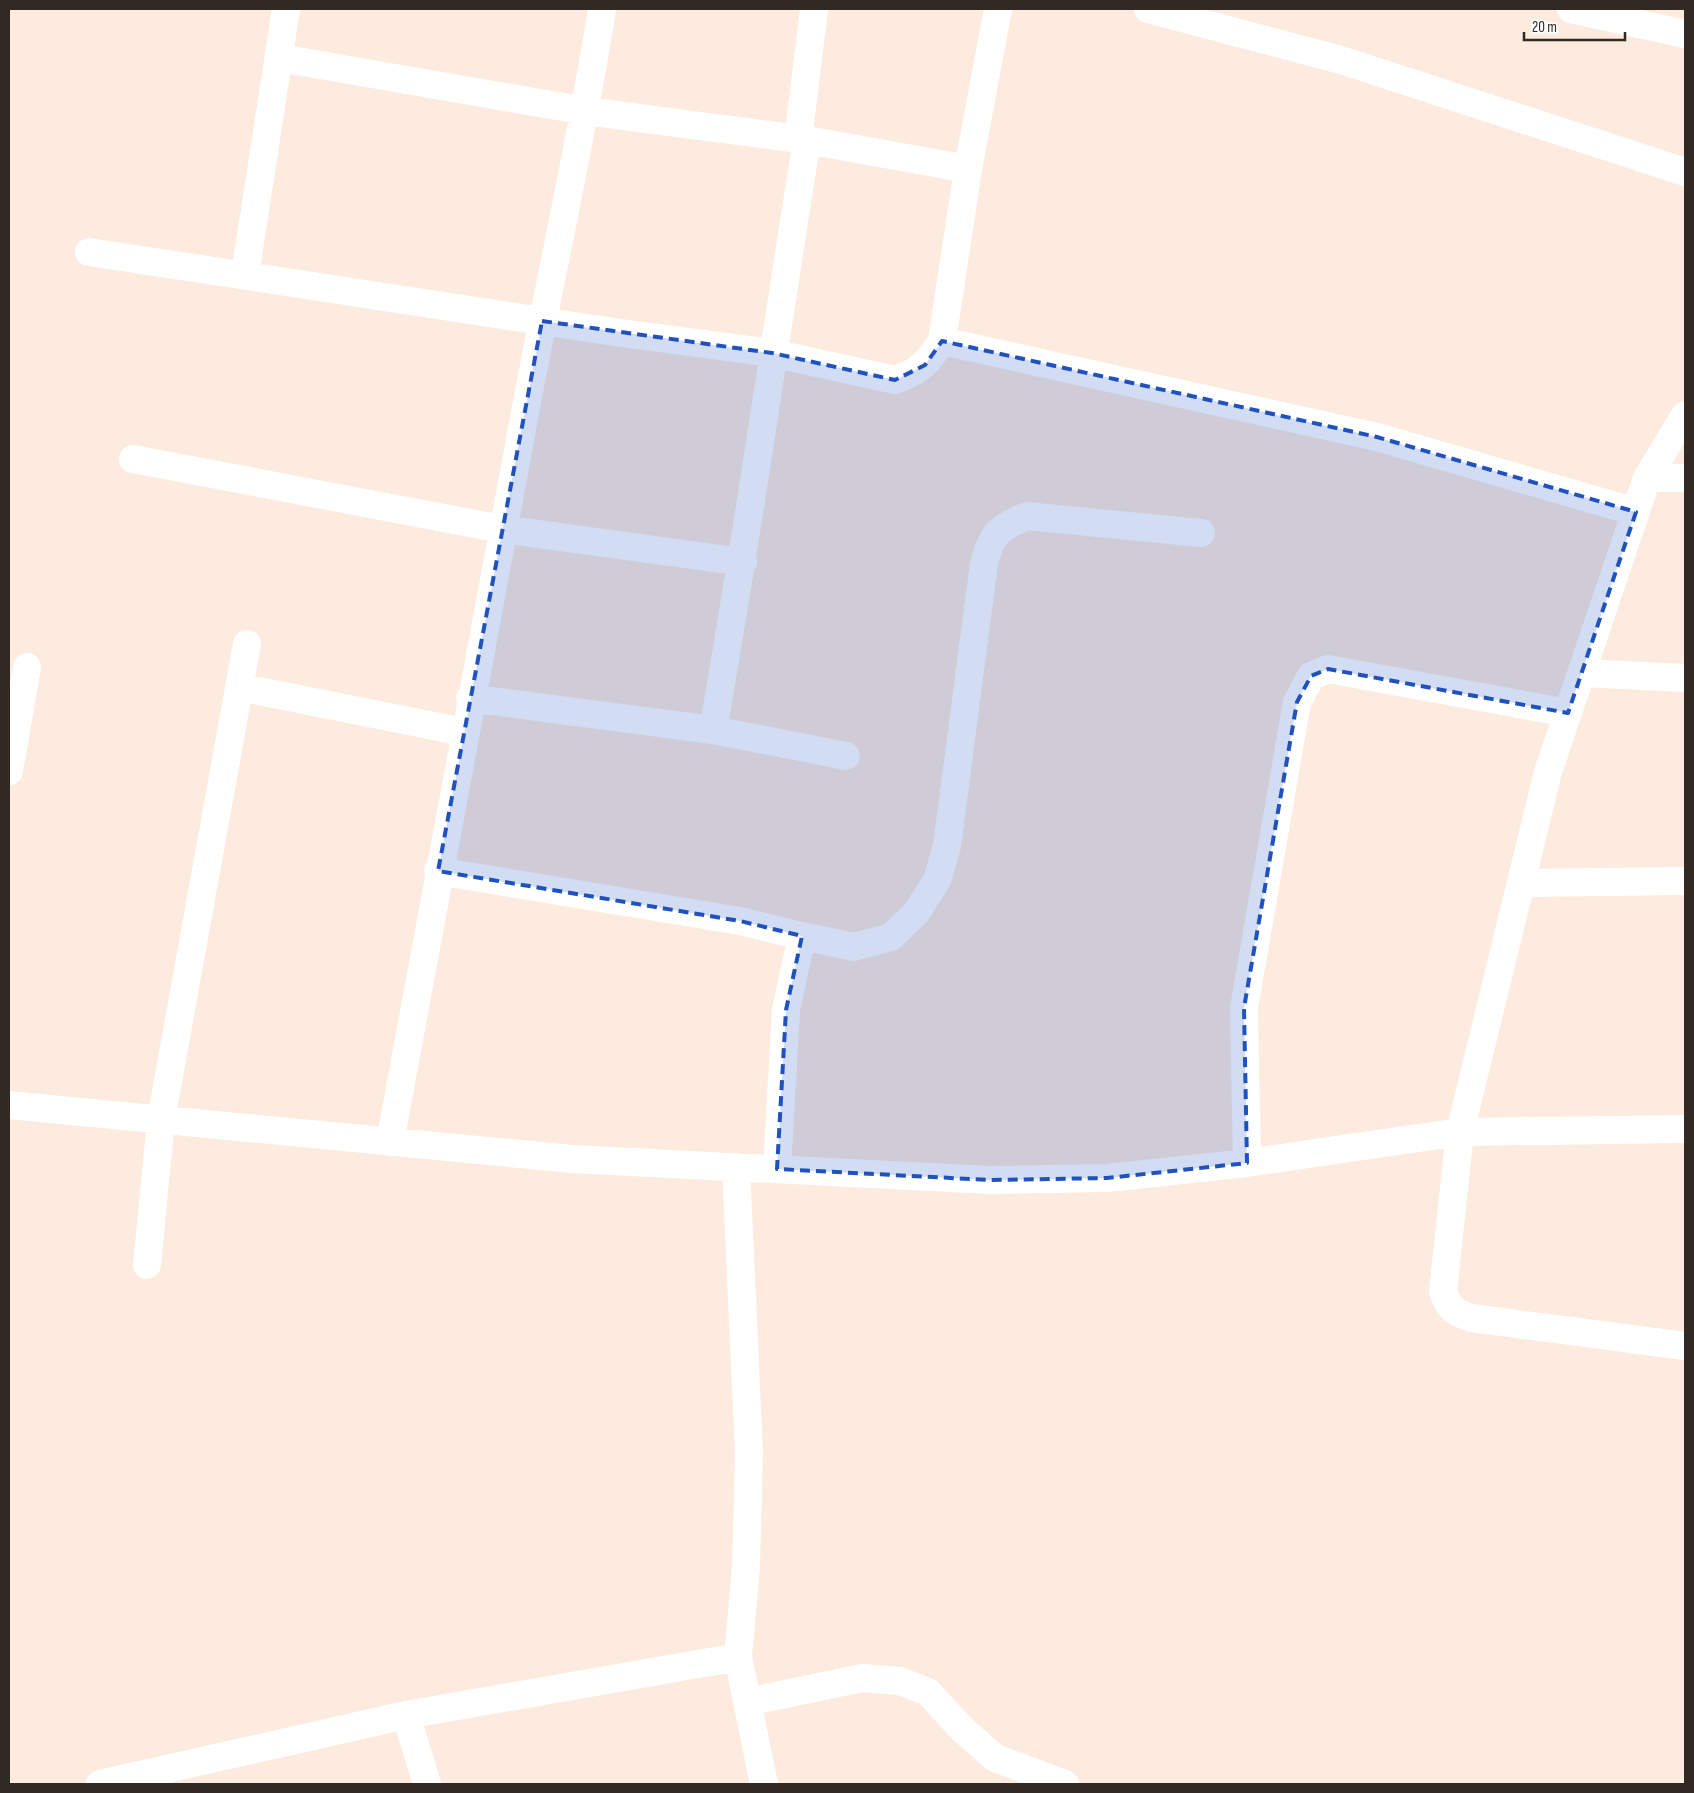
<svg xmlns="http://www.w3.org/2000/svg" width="1694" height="1793" font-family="'Sofia Sans Condensed',sans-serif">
<rect width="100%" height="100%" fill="#fcebde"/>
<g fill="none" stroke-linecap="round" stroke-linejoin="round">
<path stroke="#fff" stroke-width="28" d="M1148,9L1341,60L1685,172
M1571,9L1685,34
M280,58L586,111L807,140L968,169
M798,139L814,9
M89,252L621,333L772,353L895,380C921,371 927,363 942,341L1377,437L1636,512
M245,275L286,9
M942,341L968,169L998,9
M1685,415L1647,478L1548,772L1460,1132L1443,1291C1448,1308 1455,1313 1472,1318L1685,1346
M133,459L502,529L743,562
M1647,478H1685
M1582,673L1685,678
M239,687L464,732
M470,698L713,730C748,534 775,337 807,140
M713,730L846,756
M9,771L27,667
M438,871L740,921L802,936L786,1010L777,1169
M1521,883L1685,881
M802,936L854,947L891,937L916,913L937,880L947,846L984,563C991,534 1000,527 1027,516L1201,533
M9,1105L572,1159L990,1180L1107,1178L1247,1163L1460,1132L1685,1129
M390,1142C433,898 478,655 525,413C550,278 581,144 602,9
M1247,1163L1244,1008L1297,702L1311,676L1328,669L1568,713
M736,1167L749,1453L746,1566L738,1657L764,1784
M147,1265L161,1120L247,644
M747,1702L862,1678L900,1681L928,1692L962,1729L995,1758L1065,1784
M100,1784L406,1715
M427,1784L406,1715L738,1657"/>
</g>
<path fill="#1f52bf" fill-opacity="0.2" stroke="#1f52bf" stroke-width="4" stroke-dasharray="10 6" stroke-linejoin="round" d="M542,321L772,353L895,380L925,365L942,341L1377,437L1636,512L1568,713L1328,669L1311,676L1297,702L1244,1008L1247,1163L1107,1178L990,1180L777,1169L786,1010L802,936L740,921L438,871Z"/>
<rect width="1694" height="1793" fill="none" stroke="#312923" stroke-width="20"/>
<path d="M1524 32v8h101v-8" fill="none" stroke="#312923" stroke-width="2.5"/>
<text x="1532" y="32" font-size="15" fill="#312923" stroke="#fcfcfc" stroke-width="4" paint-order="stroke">20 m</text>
</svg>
